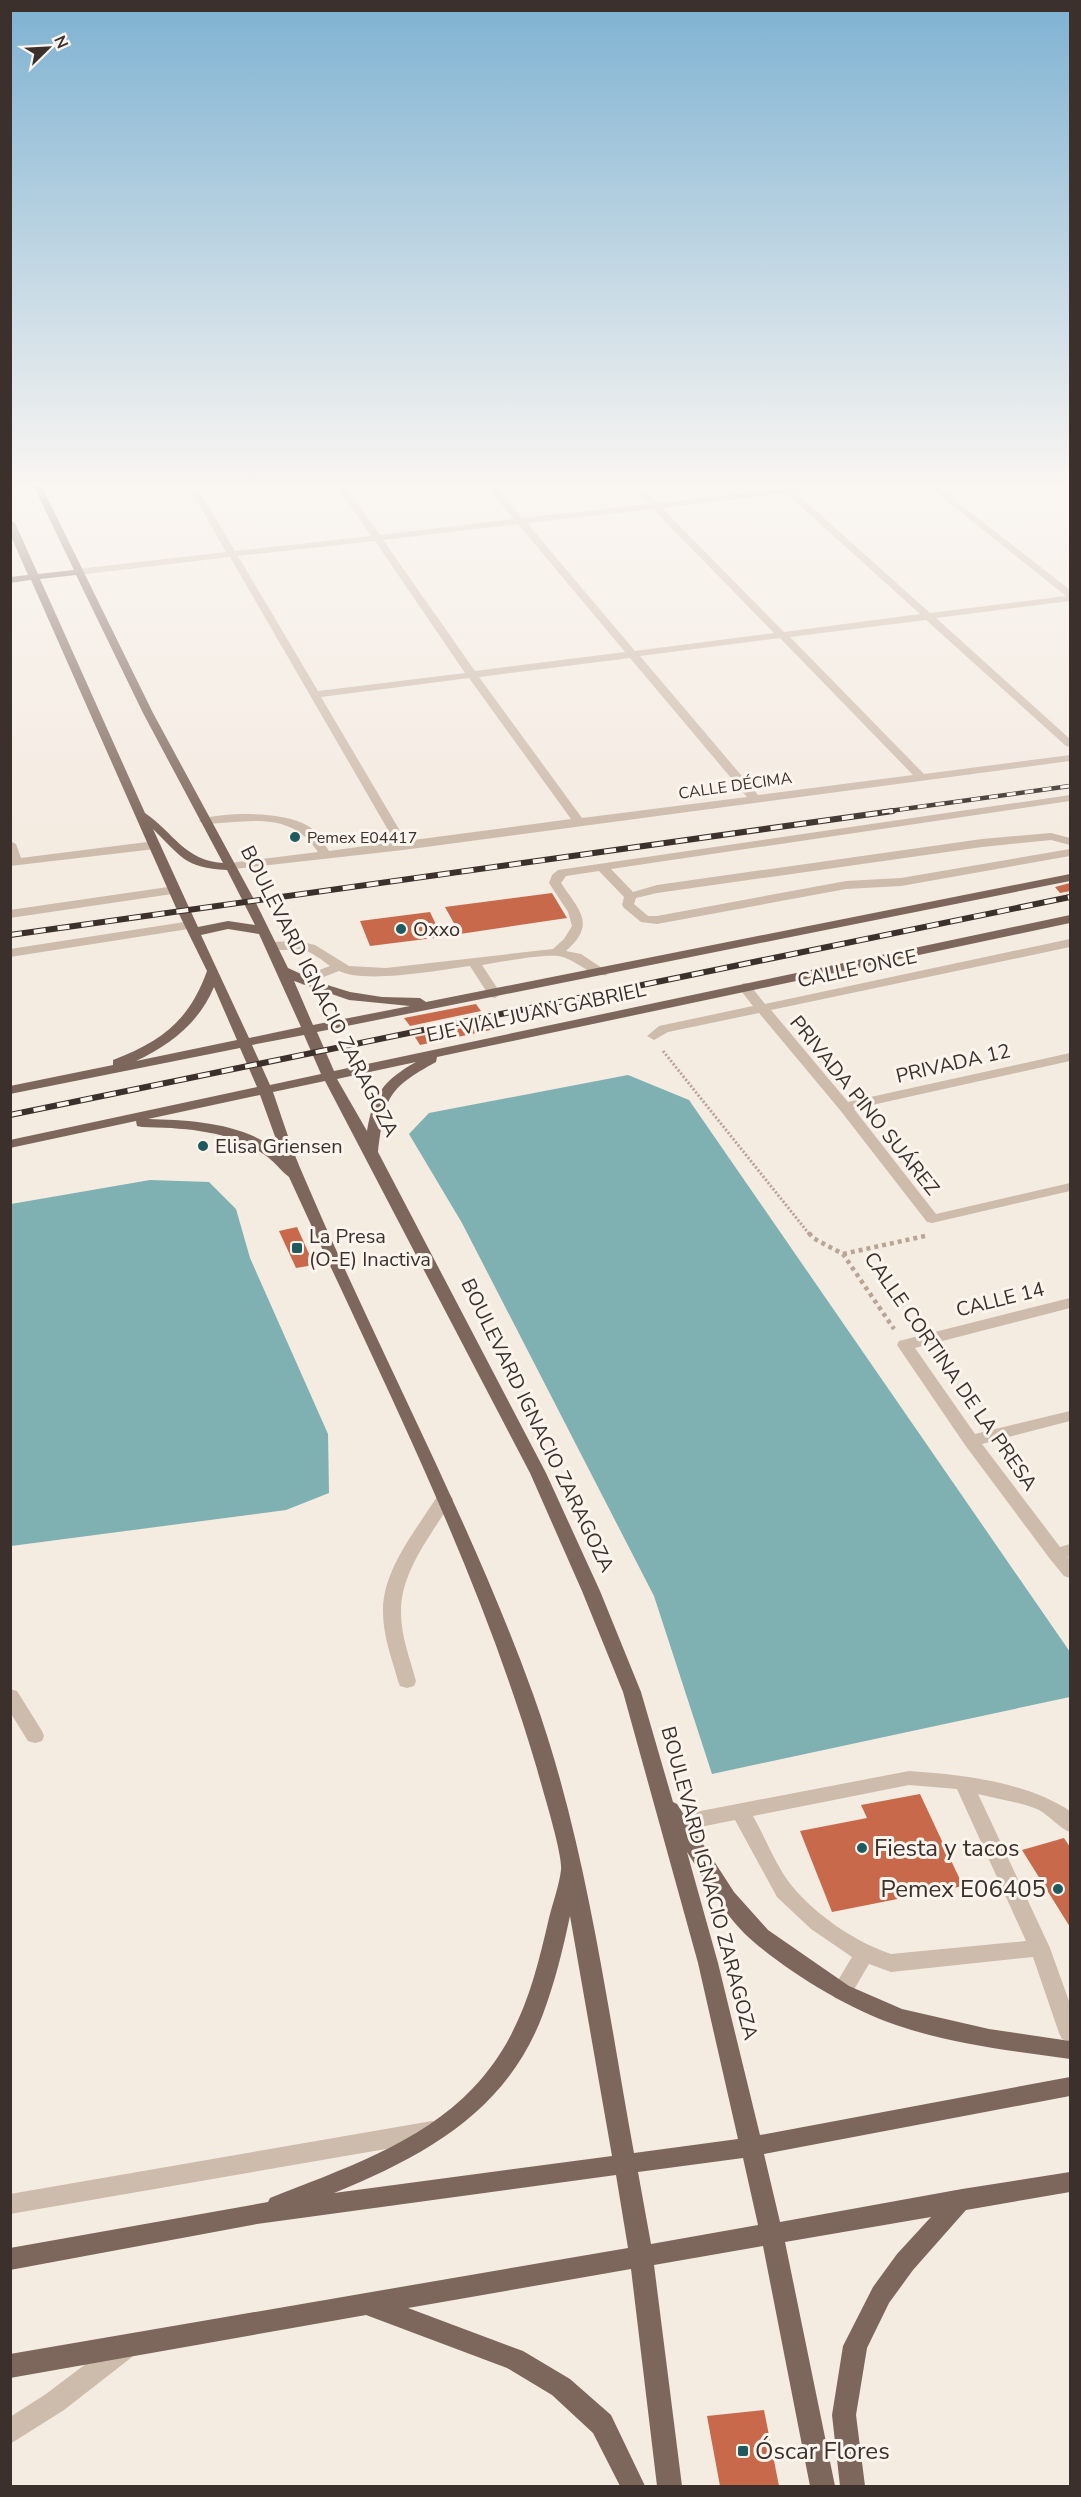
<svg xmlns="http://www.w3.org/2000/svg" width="1081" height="2497" font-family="'Nunito Sans',sans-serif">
<rect width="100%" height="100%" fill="#f4ebe1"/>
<path fill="#7fb0b2" d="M628,1075L689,1100L1070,1652V1697L712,1774L654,1596L462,1223L409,1134L429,1113Z
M150,1180L209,1182L236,1209L250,1258L328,1434L329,1493L286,1510L11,1546V1204Z"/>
<path fill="#c8694b" d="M1070,883V891L1060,893L1055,887Z
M552,893L567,918L460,934L445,907Z
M430,912L442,937L370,946L360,921Z
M476,1004L481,1011L410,1026L404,1018Z
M489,1023L495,1029L420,1045L415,1037Z
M297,1227L314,1265L296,1268L279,1231Z
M920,1794L963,1886L832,1912L800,1831L867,1818L861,1805Z
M1064,1838L1070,1847V1927L1022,1850Z
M764,2410L779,2486H720L707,2416Z"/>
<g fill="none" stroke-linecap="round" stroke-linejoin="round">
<path stroke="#b9a596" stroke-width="3" stroke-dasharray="2 2" stroke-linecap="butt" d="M663,1051L810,1235"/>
<path stroke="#b9a596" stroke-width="4.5" stroke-dasharray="4 4" stroke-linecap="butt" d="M809,1233L813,1238L843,1254L894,1329
M843,1254L925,1236"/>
<path fill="#cdbbac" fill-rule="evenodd" d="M189,487H197L235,551L371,536L338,487H346L380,535L514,519L487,487H496L522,518L649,504L633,487H642L658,503L781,489L780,487H823L819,490L795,492L930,613L1066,596L929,487H938L1070,590V601L936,618L1070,739V747L1066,746L926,620L790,637L924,774L1070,755V761L403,850L226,870V864L230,863L318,852C291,810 248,822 205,824L199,821L201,819C229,812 283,811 308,826C317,831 323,842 329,851L395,842L230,557L78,575L73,572L78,569L226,552ZM786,493L920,614L784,632L662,508ZM653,509L774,633L635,651L527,523ZM518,524L625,652L475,671L383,540ZM375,541L465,673L318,691L238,556ZM780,638L913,775L758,795L640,656ZM630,658L747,797L582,818L479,677ZM469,678L571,819L406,841L321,697Z
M1070,795V801L611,869L633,892L657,885L982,839L1051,833L1070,838V845L1051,840L982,847L657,893L636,898L634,904L648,916H657L846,881L901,878L1070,849V856L901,886L846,889L657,924L641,922L624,908L622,905L624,897L599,871L566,876L561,883C579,910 597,924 566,951L581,954L608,972L607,975C591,978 575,958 558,956C539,954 503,962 482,965L501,994L495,998L490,997L470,966C439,970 366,984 339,971L303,985L297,981L298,978L330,966C322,960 313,953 304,950C292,947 274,954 265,946L271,942L297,941L315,945L349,966L386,968L553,949L564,939L572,926L568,912L549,883L552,875L558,870Z
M10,841L16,844L21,858L155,841L161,845L155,849L10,866Z
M175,886L179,887V893L10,918V910Z
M191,921L197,925L195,928L10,957V949Z
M1070,939V947L771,1010L848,1102L1070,1053V1061L854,1109L936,1214L1070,1183V1191L932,1223L927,1222L840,1110L759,1013L668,1032L654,1040L647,1036L659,1026L753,1006L738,987L744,983L749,984L765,1004Z
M1070,1298V1308L915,1348L975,1434L1070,1411V1421L982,1444L1060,1547L1070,1544V1556L1068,1557L1070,1560V1578L1064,1576L1050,1559L965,1445L897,1345L899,1341Z
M444,1493L450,1495L453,1499C433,1533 400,1571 401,1613C401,1636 410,1659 416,1681L414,1686L407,1688L400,1686L398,1681C392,1659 383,1636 383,1612C382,1570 417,1529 438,1495Z
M10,1689L17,1691L42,1731L44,1736L42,1741L35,1743L28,1741L10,1712Z
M909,1771C963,1775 1024,1781 1070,1811V1832C1059,1828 1050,1816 1039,1810C1021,1802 997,1799 978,1794L1050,1948L1070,2004V2042L1062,2039L1059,2033L1033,1957L891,1972L869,1964L849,1998L842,2001L835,1998L831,1992L852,1957L811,1929L777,1897L735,1820L680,1831L673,1828L670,1823L673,1818L680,1815ZM909,1785L957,1789L1026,1941L891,1954C855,1942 816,1915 792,1886C777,1868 765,1837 753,1816Z
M432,2121L440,2124L443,2131L440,2138L432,2141L10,2214V2194Z
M124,2337L132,2341L136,2349L132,2357L64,2410L10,2444V2417L46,2394L116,2341Z"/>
<path fill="#7d675c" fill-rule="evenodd" d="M34,487H42L153,713L256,903L288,968L321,983L350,992L382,997L420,998L426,1002L1070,874V881L317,1032L334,1071L1070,915V923L437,1057L436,1062C387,1089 385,1097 378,1152L546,1473L600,1591L641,1692L673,1802L677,1804L734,1892L768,1930L849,1986L902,2009L989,2029L1070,2041V2059C1012,2051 951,2044 896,2025C849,2009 793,1975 755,1943C726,1919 707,1883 687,1852L718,1963L760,2135L1070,2077V2096L764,2154L780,2222L962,2189L1070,2172V2192L966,2210L913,2270L889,2303L867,2348L856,2415L865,2486H840L832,2415L843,2346L873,2287L897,2254L931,2217L785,2242L835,2486H810L763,2246L654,2265L682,2486H657L631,2269L408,2308L523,2351L570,2379L611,2415L645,2486H620L593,2433L552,2395L507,2368L366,2315L10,2378V2354L628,2248L616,2175L257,2224L10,2270V2248L268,2202L270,2198C340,2170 420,2144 473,2088C520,2038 534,1983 549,1918C553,1902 559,1886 561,1870C563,1855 542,1788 537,1769C477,1564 378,1372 289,1177C281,1171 274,1161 265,1155C229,1130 184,1128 142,1127L137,1126L136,1121L10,1148V1140L257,1087L240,1048L10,1094V1086L113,1065V1060C162,1041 189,1021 207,971L177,910L31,580L10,583V577L28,575L10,534V520L15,523L38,574L74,570ZM76,575L143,713L223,863C185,861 173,832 145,813L40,579ZM153,829C181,856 184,868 227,870L255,925L228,921L198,927ZM228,929L259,934L301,1027L249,1038L201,935ZM294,981L349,1000L410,1006L313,1025ZM214,987L237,1040L136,1061C170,1045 199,1023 214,987ZM304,1035L321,1074L270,1085L252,1045ZM416,1062C384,1080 373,1094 367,1131L337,1079ZM325,1081L530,1473L582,1591L623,1692L698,1963L738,2139L634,2153C606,2000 586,1841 533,1694C469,1517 378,1351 304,1177C292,1150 283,1121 273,1092ZM260,1095L281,1153C245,1123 192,1120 148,1119ZM570,1916L612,2156L334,2193C425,2156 507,2111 543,2014C555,1982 563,1949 570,1916ZM743,2158L758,2225L651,2244L638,2172Z"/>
<g stroke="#3b302b" stroke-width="4.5">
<path id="rail-far1" d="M882,812L1070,786"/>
</g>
<g stroke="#3b302b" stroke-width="6">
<path id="rail" d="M10,935L893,811
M10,1115L1070,897"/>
</g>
<use href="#rail-far1" stroke="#fbf5ee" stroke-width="3" stroke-dasharray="9" stroke-linecap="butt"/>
<use href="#rail" stroke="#fbf5ee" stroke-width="4" stroke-dasharray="12" stroke-linecap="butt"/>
</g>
<linearGradient id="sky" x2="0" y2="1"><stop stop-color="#7eb2d2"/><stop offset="0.58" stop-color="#faf6f2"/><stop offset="1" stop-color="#faf6f2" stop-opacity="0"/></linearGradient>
<rect width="1081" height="836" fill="url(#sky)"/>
<g fill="#1f5a5e" stroke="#fbf5ee" stroke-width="2">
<circle cx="295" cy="837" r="6"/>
<circle cx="401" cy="929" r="6"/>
<circle cx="203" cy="1146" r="6"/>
<rect x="291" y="1242" width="12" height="12" rx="3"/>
<circle cx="862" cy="1848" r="6"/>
<circle cx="1058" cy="1889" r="6"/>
<rect x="737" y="2445" width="12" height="12" rx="3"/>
</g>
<g text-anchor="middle" stroke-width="6" stroke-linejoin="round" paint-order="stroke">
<g font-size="16" fill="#3b302b" stroke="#fbf5ee">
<text transform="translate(735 785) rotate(-8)" y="6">CALLE DÉCIMA</text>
</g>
<g font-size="16" fill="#3b302b" stroke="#fbf5ee" text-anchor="start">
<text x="307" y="843">Pemex E04417</text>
</g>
<g font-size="20" fill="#3b302b" stroke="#fbf5ee" text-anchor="start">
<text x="413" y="936">Oxxo</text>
<text x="215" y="1153">Elisa Griensen</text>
<text x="309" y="1243">La Presa<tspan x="309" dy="23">(O-E) Inactiva</tspan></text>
</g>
<g font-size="20" fill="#3b302b" stroke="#fbf5ee">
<text transform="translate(857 968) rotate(-12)" y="7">CALLE ONCE</text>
<text transform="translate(320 991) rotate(63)" y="7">BOULEVARD IGNACIO ZARAGOZA</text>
<text transform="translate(536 1012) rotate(-12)" y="7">EJE VIAL JUAN GABRIEL</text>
<text transform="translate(953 1063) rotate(-13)" y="7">PRIVADA 12</text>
<text transform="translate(865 1105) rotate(51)" y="7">PRIVADA PINO SUÁREZ</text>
<text transform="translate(1000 1299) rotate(-14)" y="7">CALLE 14</text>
<text transform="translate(951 1371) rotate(55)" y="7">CALLE CORTINA DE LA PRESA</text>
<text transform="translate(538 1425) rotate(64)" y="7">BOULEVARD IGNACIO ZARAGOZA</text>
<text transform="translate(710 1883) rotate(75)" y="7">BOULEVARD IGNACIO ZARAGOZA</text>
</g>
<g font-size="24" fill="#3b302b" stroke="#fbf5ee" text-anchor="start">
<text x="874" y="1856">Fiesta y tacos</text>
<text x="1046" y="1897" text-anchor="end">Pemex E06405</text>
<text x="755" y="2459">Óscar Flores</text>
</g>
</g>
<rect width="1081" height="2497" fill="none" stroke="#3b302b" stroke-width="24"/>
<g transform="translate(48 48) rotate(66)" stroke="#fbf5ee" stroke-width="4.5" paint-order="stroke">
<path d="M0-4.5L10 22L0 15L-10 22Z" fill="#3b302b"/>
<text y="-9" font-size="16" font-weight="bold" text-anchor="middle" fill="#3b302b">N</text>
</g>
</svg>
